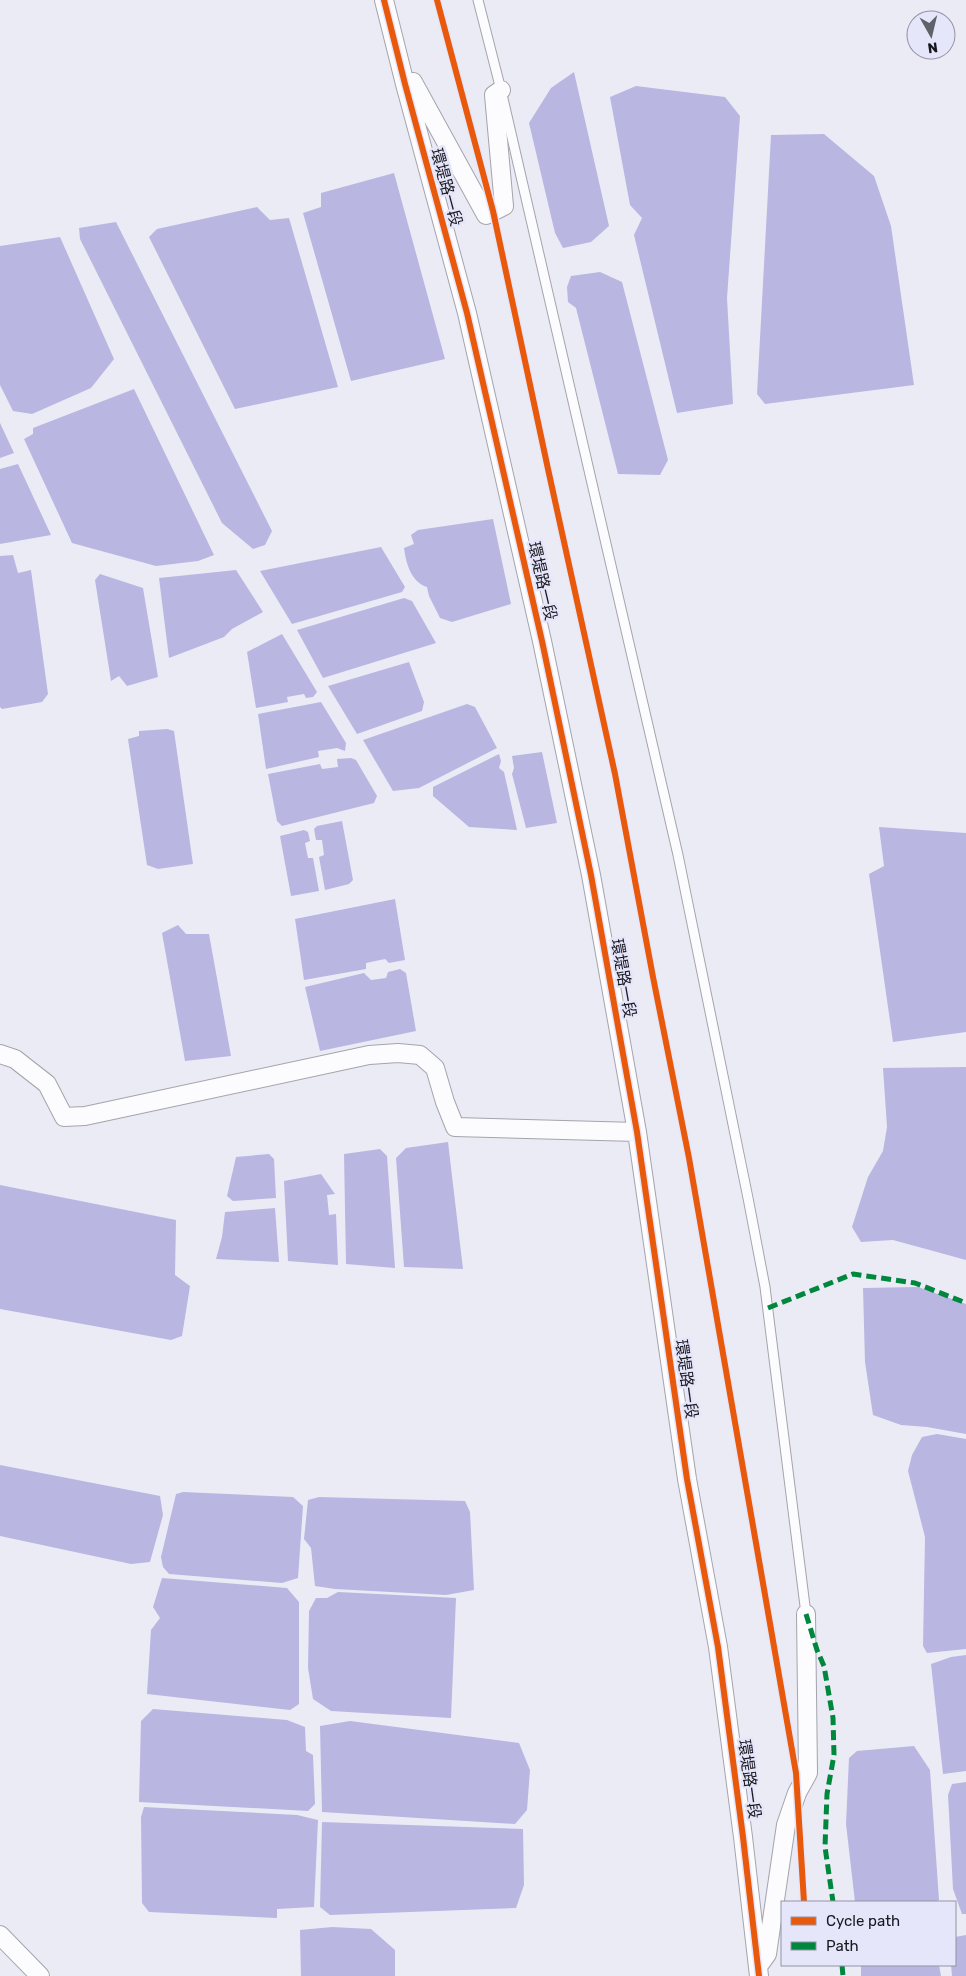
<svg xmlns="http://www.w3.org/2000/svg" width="966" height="1976" font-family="Rubik,'Noto Sans TC',sans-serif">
<rect width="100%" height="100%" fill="#ebebf6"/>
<path fill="#b9b6e2" d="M574,72L609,226L591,242L563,248L555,233L529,123L551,88Z
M636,86L725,97L740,116L727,298L733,404L677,413L634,235L642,218L630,205L610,97Z
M824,134L874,176L891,226L914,385L765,404L757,394L771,135Z
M394,173L445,359L351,381L303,213L321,207V193Z
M257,207L270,220L289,218L338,387L235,409L149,237L157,229Z
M116,222L272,531L265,545L253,549L222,523L80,239L79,228Z
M60,237L114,359L91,388L32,414L13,411L0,385V246Z
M600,272L622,282L668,460L660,475L618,474L576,308L568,302L567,287L571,276Z
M134,389L214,555L198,561L156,566L72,543L24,439L33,434V428Z
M0,423L14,453L0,458Z
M18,464L51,535L0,544V469Z
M493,519L511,604L452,622L440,618L429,596L427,587C411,582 406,563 404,548L414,544L411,535L418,530Z
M381,547L405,587L402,592L292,624L260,571Z
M13,555L18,573L31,570L48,694L42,702L2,709L0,707V556Z
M236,570L263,612L232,629L224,637L169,658L159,578Z
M100,574L143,588L158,677L127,686L119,676L111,681L95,580Z
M404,598L412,601L436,643L323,678L297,630Z
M282,634L317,692L313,697L306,698L304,694L287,697L288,702L256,708L247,652Z
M409,662L424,702L422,711L357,734L328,686Z
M321,702L346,743L345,751L337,748L318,751L319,757L266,769L258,714Z
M467,704L475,707L497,748L419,788L393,791L363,740Z
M167,729L174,731L193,864L158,869L147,865L128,739L139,736V731Z
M542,752L557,823L526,828L512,774L514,768L512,756Z
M499,754L501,761L499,768L504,772L517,830L469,827L433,796V787Z
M351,758L356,760L377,796L374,803L282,826L277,821L268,774L320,764L322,769L338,767L337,759Z
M342,821L353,880L349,884L325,890L319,857L324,855L322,840H316L314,829L317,826Z
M879,827L966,833V1032L893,1042L869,874L884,866Z
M304,830L308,832L310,841L305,843L308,858H313L319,891L291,896L280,836Z
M395,899L405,960L389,963L385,959L366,963V969L304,980L295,919Z
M178,925L186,934H209L231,1056L185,1061L162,933Z
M400,969L406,973L416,1031L320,1051L305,987L364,973L371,980L386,978L388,972Z
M966,1067V1260L893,1240L861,1242L852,1227L868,1177L883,1151L887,1127L883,1068Z
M448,1142L463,1269L404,1267L396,1158L406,1148Z
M380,1149L387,1156L395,1268L346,1264L344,1154Z
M269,1154L274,1159L276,1198L233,1201L227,1196L236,1157Z
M321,1174L335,1194L327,1195L329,1215L336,1214L338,1265L288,1261L284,1181Z
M0,1185L176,1220L175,1275L190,1286L182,1336L171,1340L0,1309Z
M275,1208L279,1262L216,1259L222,1237L225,1212Z
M918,1287L966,1304V1434L927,1427L901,1425L873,1415L865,1362L863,1288Z
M937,1434L966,1439V1649L927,1653L923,1646L925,1537L908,1471L912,1455L922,1437Z
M0,1465L160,1496L163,1515L150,1562L131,1564L0,1536Z
M183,1492L293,1497L303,1506L298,1578L282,1583L169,1574L163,1567L161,1557L176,1494Z
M319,1497L465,1501L470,1512L474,1590L446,1595L335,1589L315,1586L311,1548L304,1539L308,1500Z
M162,1578L287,1588L299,1602V1704L290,1710L147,1694L151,1630L160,1618L153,1607Z
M338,1592L456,1598L451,1718L331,1711L313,1699L308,1668L309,1611L316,1598H327Z
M966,1655V1771L943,1774L931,1664L951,1657Z
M153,1709L287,1720L305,1727L306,1751L313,1755L315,1804L308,1811L139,1802L141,1721Z
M350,1721L519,1743L530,1770L527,1810L515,1824L322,1812L320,1726Z
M914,1746L930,1770L939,1900L934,1902H855L846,1824L849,1758L857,1751Z
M966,1782V1914H962L953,1889L948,1795L952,1784Z
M144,1807L297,1815L318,1820L314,1907L277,1909V1918L149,1912L142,1903L141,1817Z
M322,1822L523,1829L524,1885L516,1908L330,1915L320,1907Z
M332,1927L371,1929L395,1950V1976H301L300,1930Z
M966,1935V1976H952L951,1965H955V1937Z
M861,1965H939L941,1976H861Z"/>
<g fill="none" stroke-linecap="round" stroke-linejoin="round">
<g stroke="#a4a4ac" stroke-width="11">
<path id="lane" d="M478,0L501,90L678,855L748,1198L765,1287L806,1614"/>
</g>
<g stroke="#a4a4ac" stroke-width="20">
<path id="street" d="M384,0L405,84L467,313L542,641L591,875L637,1132L687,1479L718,1647L743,1837L759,1976
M405,84L413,82L486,215L504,206L494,95L501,90
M0,1054L15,1059L47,1084L64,1117L85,1116L369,1055L398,1053L420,1055L435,1068L445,1102L455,1127L637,1132
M0,1935L40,1976
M759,1965L767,1954L786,1825L797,1793L808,1773L806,1614"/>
</g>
<use href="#lane" stroke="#fcfcfe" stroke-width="9"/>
<use href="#street" stroke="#fcfcfe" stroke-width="18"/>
<path stroke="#00873e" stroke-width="5" stroke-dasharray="10 5" stroke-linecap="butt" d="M768,1308L853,1274L915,1283L966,1303
M806,1614L817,1650L824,1666L833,1718L834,1755L827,1794L825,1847L833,1902
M842,1965L843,1976"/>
<g stroke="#e6e6fb" stroke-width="9">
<path id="cycleway" d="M384,0L405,84L467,313L542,641L591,875L637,1132L687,1479L718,1647L743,1837L759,1976
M437,0L493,211L548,469L615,774L653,977L689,1158L796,1773L804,1902"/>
</g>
<use href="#cycleway" stroke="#e8590c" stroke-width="6"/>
</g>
<g text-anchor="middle" stroke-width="5" stroke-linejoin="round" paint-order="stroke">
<g font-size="16" fill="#17171e" stroke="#e6e6fb">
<text transform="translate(447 187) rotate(75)" y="6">環堤路一段</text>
<text transform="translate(543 581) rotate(77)" y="6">環堤路一段</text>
<text transform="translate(624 978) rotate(80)" y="6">環堤路一段</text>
<text transform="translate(687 1379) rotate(82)" y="6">環堤路一段</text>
<text transform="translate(750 1779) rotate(82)" y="6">環堤路一段</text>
</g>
</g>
<rect x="781" y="1901" width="175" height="65" fill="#e6e6fb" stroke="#9393a3"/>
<rect x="791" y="1917" width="25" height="8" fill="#e8590c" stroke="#9393a3"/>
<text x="826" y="1926" font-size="15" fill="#17171e">Cycle path</text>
<rect x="791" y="1942" width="25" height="8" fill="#00873e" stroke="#9393a3"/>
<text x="826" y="1951" font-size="15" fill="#17171e">Path</text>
<g transform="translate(931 35) rotate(172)"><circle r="24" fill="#e6e6fb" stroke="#9393a3"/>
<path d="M0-4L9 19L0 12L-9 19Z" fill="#61616a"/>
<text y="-8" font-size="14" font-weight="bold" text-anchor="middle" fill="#17171e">N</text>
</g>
</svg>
